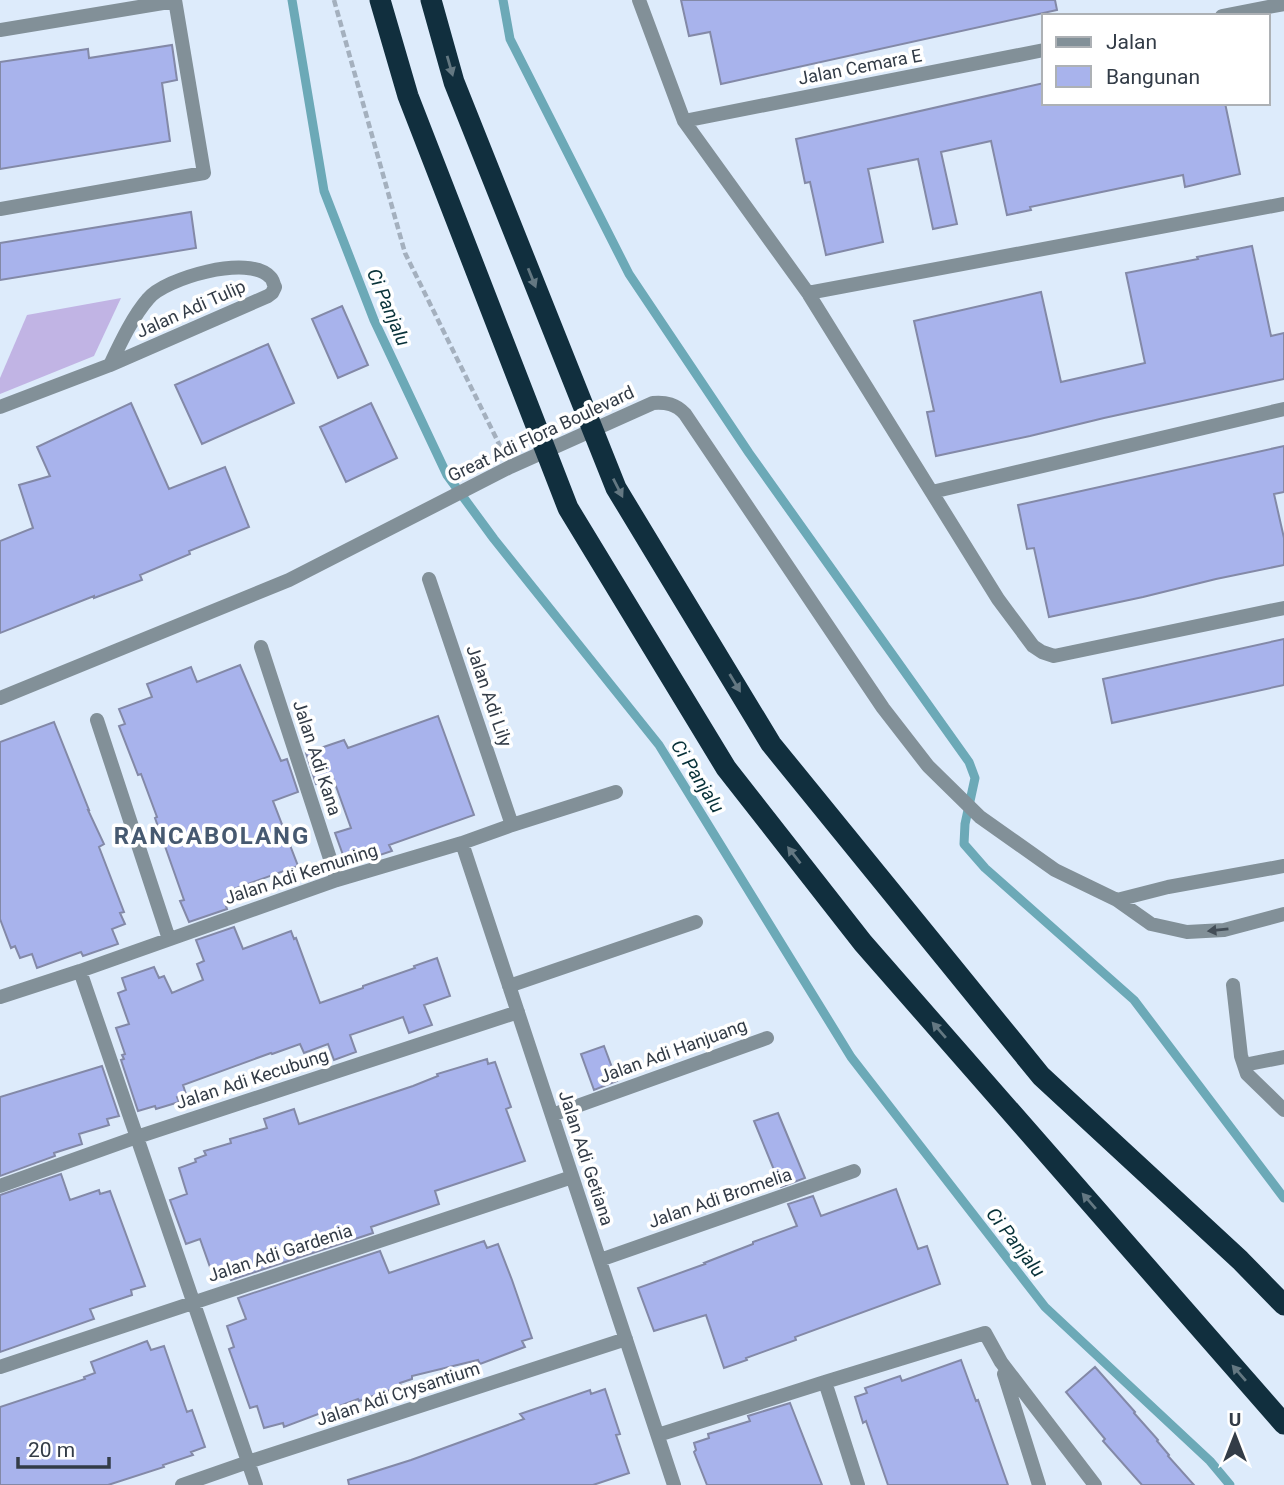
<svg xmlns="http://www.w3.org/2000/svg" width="1284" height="1485" font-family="Roboto,sans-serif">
<rect width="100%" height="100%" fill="#ddebfb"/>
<path fill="#c1b4e4" d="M121,298L94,356L0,394V378L27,315Z"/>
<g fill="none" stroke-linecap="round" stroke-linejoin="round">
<path stroke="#6ca9b7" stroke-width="9" d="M292,0L324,191L374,320L447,475L494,539L659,745L851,1057L1045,1307L1210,1461L1230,1485
M503,0L510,39L629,274L749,453L969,762L975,778L965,824L964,844L985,868L1134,1000L1284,1198"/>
</g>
<path fill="#a8b3ec" stroke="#8389a7" stroke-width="2" d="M681,0H1055L1057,10L721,84L710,32L689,36Z
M172,45L177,80L162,83L170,141L0,169V62L88,49L89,58Z
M1044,83V103H1225L1240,174L1185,187L1183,175L1030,207L1031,210L1007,215L991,141L941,152L957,224L933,229L918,159L868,169L883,242L826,255L810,182L805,183L796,139Z
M191,212L196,248L0,280V243Z
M1252,246L1271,336L1284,333V379L1104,418L1030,436L936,456L927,412L934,411L914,321L1041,292L1061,382L1145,363L1126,273L1198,259L1197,257Z
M342,306L368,365L338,378L312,319Z
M268,344L294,403L202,444L175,385Z
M131,403L169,489L225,467L249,527L189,551L190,554L140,575L142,580L94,598V596L0,633V541L33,528L19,485L50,476L37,447Z
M371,403L397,458L346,482L320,427Z
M1284,446V492L1274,494L1284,538V565L1216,579L1143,597L1049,617L1034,548L1027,549L1018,505Z
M1284,639V685L1112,723L1103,679Z
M240,665L281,761L287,759L298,792L273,801L298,866L228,891L233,903L226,906L227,909L189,922L180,901L184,900L155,818L157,817L141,774L138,775L119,726L125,724L119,709L152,697L147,684L191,667L197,682Z
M438,716L474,815L389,845L392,851L347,866L335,833L351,828L333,778L316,784L306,753L344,740L348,748Z
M54,722L89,810H88L104,844L99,847L124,912L120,913L125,924L112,929L118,944L83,956L81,952L37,968L32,954L20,958L15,946L11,948L0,919V742Z
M234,927L243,949L291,931L294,939L296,938L320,1003L363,988V986L415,968L414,966L437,958L450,996L424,1005L432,1025L409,1033L403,1017L350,1035L356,1052L334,1060L328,1044L304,1053L300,1044L272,1054L271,1053L183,1085L186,1094L177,1097L179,1102L156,1109L155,1106L138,1111L121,1060L124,1059L122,1055L125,1054L116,1028L129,1024L118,993L126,990L122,978L154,967L159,978L164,976L172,993L203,980L197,964L204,961L196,940Z
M604,1046L617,1081L594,1090L581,1054Z
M487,1059L488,1064L495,1062L511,1107L506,1109L525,1161L435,1191L439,1204L371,1227L373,1233L231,1280L229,1276L219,1280L214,1266L210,1267L200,1239L186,1244L170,1200L187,1194L179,1168L196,1162L195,1159L206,1155L204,1151L231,1143L230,1139L267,1128L264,1119L294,1109L299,1124L413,1086L438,1076L437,1074Z
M102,1066L119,1116L107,1119L109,1125L79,1134L82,1144L54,1153L55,1156L0,1176V1097Z
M778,1113L805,1178L781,1187L754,1121Z
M61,1174L70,1200L99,1190L100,1194L110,1191L145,1286L131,1290L132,1295L90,1309L94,1319L0,1352V1195Z
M896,1189L918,1249L927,1246L940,1284L795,1337L796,1340L746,1358L747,1360L724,1368L706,1315L654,1331L638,1288L705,1264L704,1263L753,1244V1242L797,1226L788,1204L813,1196L821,1216Z
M484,1241L487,1248L498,1244L512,1280L532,1338L522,1341L525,1347L480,1364L478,1360L412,1376V1379L400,1383L401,1386L359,1401L358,1399L284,1427L283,1423L264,1428L257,1406L250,1408L229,1349L234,1347L227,1326L246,1319L238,1298L380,1251L389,1273Z
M147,1341L151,1350L164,1346L187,1412L192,1410L205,1447L191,1452L193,1455L163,1465L164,1467L108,1485H0V1407L85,1379L84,1377L95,1373L91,1362Z
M961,1360L976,1401L978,1400L1008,1485H888L866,1421L863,1423L855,1397L867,1393L865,1388L900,1376L902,1381Z
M1095,1367L1135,1412L1134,1413L1158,1440L1157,1441L1169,1455L1168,1456L1194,1485H1142L1103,1441L1105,1439L1066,1392Z
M605,1389L620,1434L616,1435L629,1473L593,1485H349L348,1480L411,1460L524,1419L520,1414L590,1390L591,1394Z
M790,1403L822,1485H707L694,1452L696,1450L694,1443L709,1438L708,1434L750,1421L748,1416Z"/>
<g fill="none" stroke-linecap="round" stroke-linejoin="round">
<path stroke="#a4b0be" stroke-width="4.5" stroke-dasharray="7 3.5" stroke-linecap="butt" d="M334,0L405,253L502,450"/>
<path stroke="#829098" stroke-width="14" d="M639,0L684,121L808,293L998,599L1033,646L1042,652L1054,656L1284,608
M1222,16L1284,4
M0,30L175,1
M684,121L1044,50
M0,209L204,173L175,0
M808,293L1284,204
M0,407L110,365C120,344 133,316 148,299C165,278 249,254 270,277C273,279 273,283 275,287L272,293L268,296L110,365
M932,492L1284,409
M429,579L512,825
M261,647L337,880
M0,698L289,580L510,467L653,403C666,402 676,404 685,414L883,708L928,766L980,817L1055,870L1117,900L1151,924L1187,932L1224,930L1284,914
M97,720L169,939
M462,843L674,1485
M1117,900L1168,887L1284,866
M80,971L256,1485
M1233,985L1241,1056L1247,1074L1284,1110
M509,986L696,922
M0,997L80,971L337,880L462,843L512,825L616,792
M1244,1065L1284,1057
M552,1115L767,1038
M0,1186L137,1137L518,1012
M600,1260L854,1171
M0,1367L572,1177
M1004,1374L1039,1485
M825,1382L858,1485
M658,1435L825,1382L985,1333L1001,1362L1095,1485
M182,1485L248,1462L626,1339"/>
<path stroke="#112f3e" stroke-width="21" d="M380,0L408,96L568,508L726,768L863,943L1284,1424
M431,0L454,82L616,488L771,744L1041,1076L1240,1260L1284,1305"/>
</g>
<defs><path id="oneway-solid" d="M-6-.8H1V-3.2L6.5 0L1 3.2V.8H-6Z" transform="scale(1.75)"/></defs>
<g fill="#647882">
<use href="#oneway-solid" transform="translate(450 66) rotate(74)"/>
<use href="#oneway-solid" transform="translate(532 278) rotate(68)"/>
<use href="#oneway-solid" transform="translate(618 488) rotate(63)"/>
<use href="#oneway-solid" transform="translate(735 683) rotate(59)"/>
<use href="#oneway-solid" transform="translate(794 855) rotate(-128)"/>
<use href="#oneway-solid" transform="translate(939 1030) rotate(-131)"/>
<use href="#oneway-solid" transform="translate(1089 1201) rotate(-131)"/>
<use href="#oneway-solid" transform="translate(1239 1373) rotate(-131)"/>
</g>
<use fill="#434d57" href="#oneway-solid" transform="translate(1218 930) rotate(174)"/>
<g text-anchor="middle" stroke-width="7" stroke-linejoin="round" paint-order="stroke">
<g font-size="18" fill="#333c47" stroke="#fff">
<text transform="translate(860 67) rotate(-11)" y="6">Jalan Cemara E</text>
<text transform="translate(191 309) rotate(-24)" y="6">Jalan Adi Tulip</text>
<text transform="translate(541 434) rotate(-25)" y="6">Great Adi Flora Boulevard</text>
<text transform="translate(489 696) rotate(71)" y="6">Jalan Adi Lily</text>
<text transform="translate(317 758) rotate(72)" y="6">Jalan Adi Kana</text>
<text transform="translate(301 874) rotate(-18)" y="6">Jalan Adi Kemuning</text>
<text transform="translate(673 1051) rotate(-20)" y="6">Jalan Adi Hanjuang</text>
<text transform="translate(252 1079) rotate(-18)" y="6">Jalan Adi Kecubung</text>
<text transform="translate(586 1158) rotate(72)" y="6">Jalan Adi Getiana</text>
<text transform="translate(720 1198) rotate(-19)" y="6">Jalan Adi Bromelia</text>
<text transform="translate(280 1253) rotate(-18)" y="6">Jalan Adi Gardenia</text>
<text transform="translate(398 1394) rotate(-18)" y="6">Jalan Adi Crysantium</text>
</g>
<g font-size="19" font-style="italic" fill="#073138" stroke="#fff">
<text transform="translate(389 307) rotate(67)" y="7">Ci Panjalu</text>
<text transform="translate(698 776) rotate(58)" y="7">Ci Panjalu</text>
<text transform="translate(1016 1242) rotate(52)" y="7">Ci Panjalu</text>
</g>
<g font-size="24" font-weight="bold" letter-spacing="2" fill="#465970" stroke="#fff">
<text x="212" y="844">RANCABOLANG</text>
</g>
</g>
<rect x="1042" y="14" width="228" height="91" fill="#ffffff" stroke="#adb1b5" stroke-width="2"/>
<rect x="1056" y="37" width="35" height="10" fill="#829098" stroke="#adb1b5" stroke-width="2"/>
<text x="1106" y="49" font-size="21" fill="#333c47">Jalan</text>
<rect x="1056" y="66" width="35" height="21" fill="#a8b3ec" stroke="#adb1b5" stroke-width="2"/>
<text x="1106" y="84" font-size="21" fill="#333c47">Bangunan</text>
<g transform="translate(1235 1436)" stroke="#ffffff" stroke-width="5" paint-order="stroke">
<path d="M0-5L12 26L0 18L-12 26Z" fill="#333c47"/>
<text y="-10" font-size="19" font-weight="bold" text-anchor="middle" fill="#333c47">U</text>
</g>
<path d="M18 1457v10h91v-10" fill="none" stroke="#333c47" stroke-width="3.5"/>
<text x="28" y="1457" font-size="21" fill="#333c47" stroke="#ffffff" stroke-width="5" paint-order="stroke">20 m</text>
</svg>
